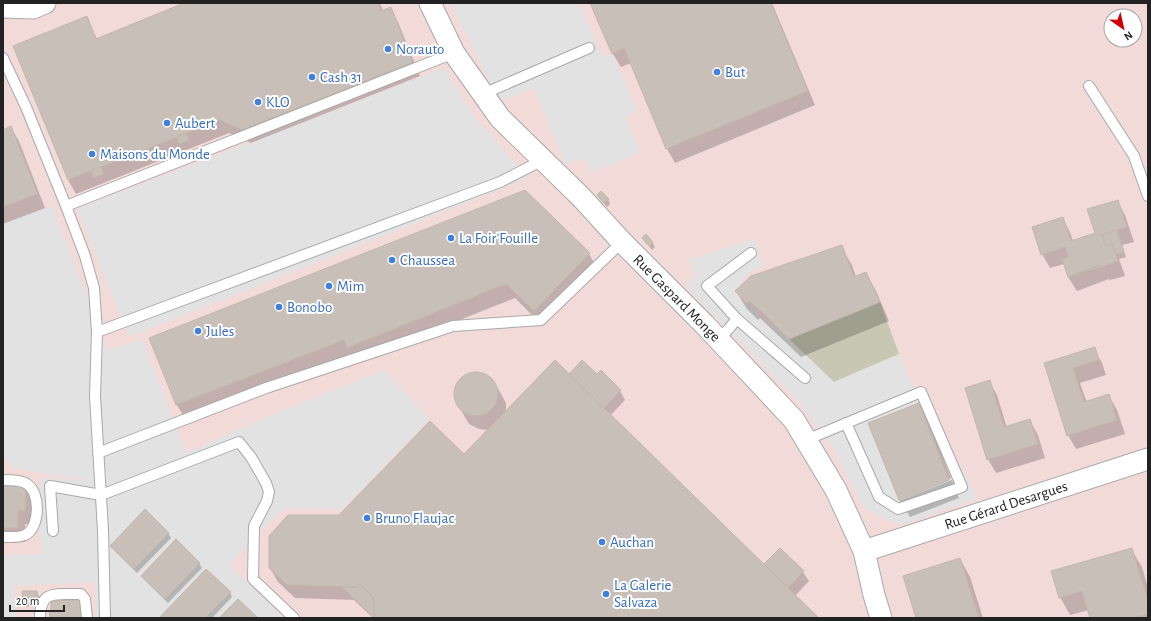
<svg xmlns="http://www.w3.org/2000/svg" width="1151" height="621" font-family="'Alegreya Sans',sans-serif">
<rect width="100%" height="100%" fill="#f2efe9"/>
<path fill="#f2dad9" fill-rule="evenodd" d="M3,3H1148V618H3ZM1111,16H1135V40H1111Z"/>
<path fill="#c7c7b4" d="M880,302L899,354L834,382L789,339Z"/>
<path fill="#e2e2e2" d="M451,3H578L603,57L612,54L637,111L625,117L640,153L591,173L587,161L580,159L566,165L533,88L500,102Z
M444,68L473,115L528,178L129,337L77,209Z
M52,206L108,350L142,339L186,453L276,413L384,370L429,419L343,509L284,508L228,565L285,618H96L95,582L15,586L16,618H3V555L43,554L40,536V478L88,480L12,468L3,454V223Z
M754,239L763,266L749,272L733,292L776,330L777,329L834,382L899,354L919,403L868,423L898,499L949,480L967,475L976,499L900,525L864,509L833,448L796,399L685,286L696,275L688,260Z"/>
<path fill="#0003" d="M186,3H380L383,11L390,8L398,22L420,76L251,143L229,133L76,194L68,180L86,17L97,39Z
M591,3H772L815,105L675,163L667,149L631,63L621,67L613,54Z
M11,128L19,141L45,208L3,224V131Z
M598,196L608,199L610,204L607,207Z
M1117,201L1125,215L1134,242L1122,245L1126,257L1119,259L1125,276L1110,280L1109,279L1077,291L1068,277L1064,264L1050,268L1042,254L1062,218L1070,232L1073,241L1096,234Z
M643,238L652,242L655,247L652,250Z
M841,247L852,265L856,277L866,273L876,291L889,321L801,357L760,318L758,320L747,309L736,291Z
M589,254L597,268L542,325L515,298L356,361L352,354L185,419L177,405L150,339Z
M1094,349L1102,363L1106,375L1080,383L1087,403L1109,396L1117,410L1125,434L1076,449L1068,435L1045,364Z
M471,373H482L492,378L506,403V412L572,379L597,376L620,391L625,400L610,416L768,568L766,565L780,550L803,572L809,581L795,596L818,618H373L354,600L295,598L278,582L270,568L339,516L464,456L489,430L479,429L469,424L455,400V388L461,378Z
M989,381L997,395L1007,428L1030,421L1038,435L1045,458L996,473L988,459Z
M919,404L929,422L951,478L901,498V500L952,480L959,498L910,517L899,499Z
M3,486L25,488L33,502L32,524H25V542L3,541Z
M168,533L171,538L137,573L114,550L111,546Z
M1131,549L1142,567L1148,588V618H1091L1089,610L1070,615L1060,597Z
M960,559L970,577L983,618H917Z
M199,563L202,568L168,603L145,580L142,576Z
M37,592L39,596L40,606L26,607L24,602Z
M230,593L232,597L212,618H160Z"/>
<path fill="#c7bfb8" stroke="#c4b6ab" d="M184,3H378L381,11L391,7L413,62L242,130L220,120L68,180L13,46L87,16L96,39Z
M590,3H771L808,91L666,149L624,48L612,54Z
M397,68L400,76L375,86L372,78Z
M275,117L278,124L252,134L250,127Z
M11,126L38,194L3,207V130Z
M186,133L189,140L179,144L176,137Z
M149,148L152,155L141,159L138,152Z
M101,167L104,174L93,178L91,171Z
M525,190L590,253L534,311L506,284L347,348L344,340L176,405L149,338Z
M601,191L609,199L604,203L597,195Z
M1118,200L1127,227L1102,235L1105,246L1112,243L1118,261L1101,267L1100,265L1068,277L1062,259L1068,257L1065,247L1041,255L1032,227L1063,217L1071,241L1095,233L1087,209Z
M1117,230L1124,252L1116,255L1112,243L1105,246L1102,235Z
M646,234L653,242L649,246L642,238Z
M842,245L854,277L866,272L880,302L789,339L762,312L749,301L747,303L735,291L751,276Z
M1100,265L1101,267L1085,272V270Z
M1095,347L1099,360L1073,368L1084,402L1109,394L1117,420L1067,436L1044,363Z
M555,360L604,408L819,618H374V598L359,584L356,587L287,585L269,568V536L288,515H339L430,421L464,454Z
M582,360L597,374L601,370L621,390L604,408L569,374Z
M454 394a22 22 0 1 1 44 0a22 22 0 1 1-44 0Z
M990,380L1004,427L1030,419L1038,444L987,460L965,388Z
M919,403L949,480L899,500L868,423Z
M3,485L26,487L25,511L18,510V528H3Z
M145,509L169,533L134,569L110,546Z
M176,539L200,563L165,599L141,576Z
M780,548L804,571L788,588L764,564Z
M1132,548L1148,601V614L1134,618H1090L1082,591L1059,598L1051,571Z
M960,558L979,618H916L903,576Z
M206,569L231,592L205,618H159Z
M359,584L374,598V618L341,586L356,587Z
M22,591H37L38,602L23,603Z
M238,599L258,618H219Z
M82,600L85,618H50L49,611H51V601Z"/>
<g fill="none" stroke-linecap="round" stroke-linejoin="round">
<g stroke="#a9a9a9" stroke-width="12">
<path id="lane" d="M3,58L26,107L66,206L85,256L94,288L97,332L95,396L103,531L105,618
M1089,86L1134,156L1148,196
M483,94L589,48
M66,206L454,53
M737,319L805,378
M97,332L500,182L543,160
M719,340L737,319L707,286L751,253
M806,440L921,392L962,487L898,509L879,497L846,423
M98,453L266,388L453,326L541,320L622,242
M3,480C10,480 22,480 27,484C41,493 40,528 25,535C18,538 10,537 3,537
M53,531L50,486L101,495L239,442L251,457L266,483L269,492L267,501L254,526L253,579L294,618
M40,618C40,588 58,595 81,594L85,599L87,618"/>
</g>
<g stroke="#a9a9a9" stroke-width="23">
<path id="street" d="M430,3L454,53L500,118L581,197L622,242L704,324L794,420L836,490L864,551L874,595L881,618
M3,7L33,8L45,3
M864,551L1148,459"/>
</g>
<use href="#lane" stroke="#fff" stroke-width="10"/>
<use href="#street" stroke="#fff" stroke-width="21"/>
</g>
<g fill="#3f7fe0" stroke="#fff" stroke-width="1.5">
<circle cx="388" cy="49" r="4"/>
<circle cx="717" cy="72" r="4"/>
<circle cx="312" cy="77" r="4"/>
<circle cx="258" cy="102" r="4"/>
<circle cx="167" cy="123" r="4"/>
<circle cx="92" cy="154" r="4"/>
<circle cx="451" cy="238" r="4"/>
<circle cx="392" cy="260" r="4"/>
<circle cx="329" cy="286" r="4"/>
<circle cx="279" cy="307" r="4"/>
<circle cx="198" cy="331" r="4"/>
<circle cx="367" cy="518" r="4"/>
<circle cx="602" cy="542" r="4"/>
<circle cx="606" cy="594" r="4"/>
</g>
<g text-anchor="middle" stroke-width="4" stroke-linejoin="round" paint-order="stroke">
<g font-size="15" fill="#366cbe" stroke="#fff" text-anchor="start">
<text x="396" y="54">Norauto</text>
<text x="725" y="77">But</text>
<text x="320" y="82">Cash 31</text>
<text x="266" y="107">KLO</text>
<text x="175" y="128">Aubert</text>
<text x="100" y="159">Maisons du Monde</text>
<text x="459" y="243">La Foir'Fouille</text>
<text x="400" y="265">Chaussea</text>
<text x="337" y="291">Mim</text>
<text x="287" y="312">Bonobo</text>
<text x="206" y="336">Jules</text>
<text x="375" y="523">Bruno Flaujac</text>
<text x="610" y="547">Auchan</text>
<text x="614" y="590">La Galerie<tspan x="614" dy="17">Salvaza</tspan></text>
</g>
<g font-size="15" fill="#222" stroke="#fff">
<text transform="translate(677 298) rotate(45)" y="5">Rue Gaspard Monge</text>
<text transform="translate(1006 505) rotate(-18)" y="5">Rue Gérard Desargues</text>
</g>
</g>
<rect width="1151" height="621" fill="none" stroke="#222222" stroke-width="8"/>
<g transform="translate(1123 28) rotate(146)"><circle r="19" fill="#ffffff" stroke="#a7a7a7"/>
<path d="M0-3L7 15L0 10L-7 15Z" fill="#d40000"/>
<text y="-6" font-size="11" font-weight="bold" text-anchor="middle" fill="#222222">N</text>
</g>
<path d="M10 605v6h54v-6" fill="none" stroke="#222222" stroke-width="2"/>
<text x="16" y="605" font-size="12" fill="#222222" stroke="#ffffff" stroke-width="3" paint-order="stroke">20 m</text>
</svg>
